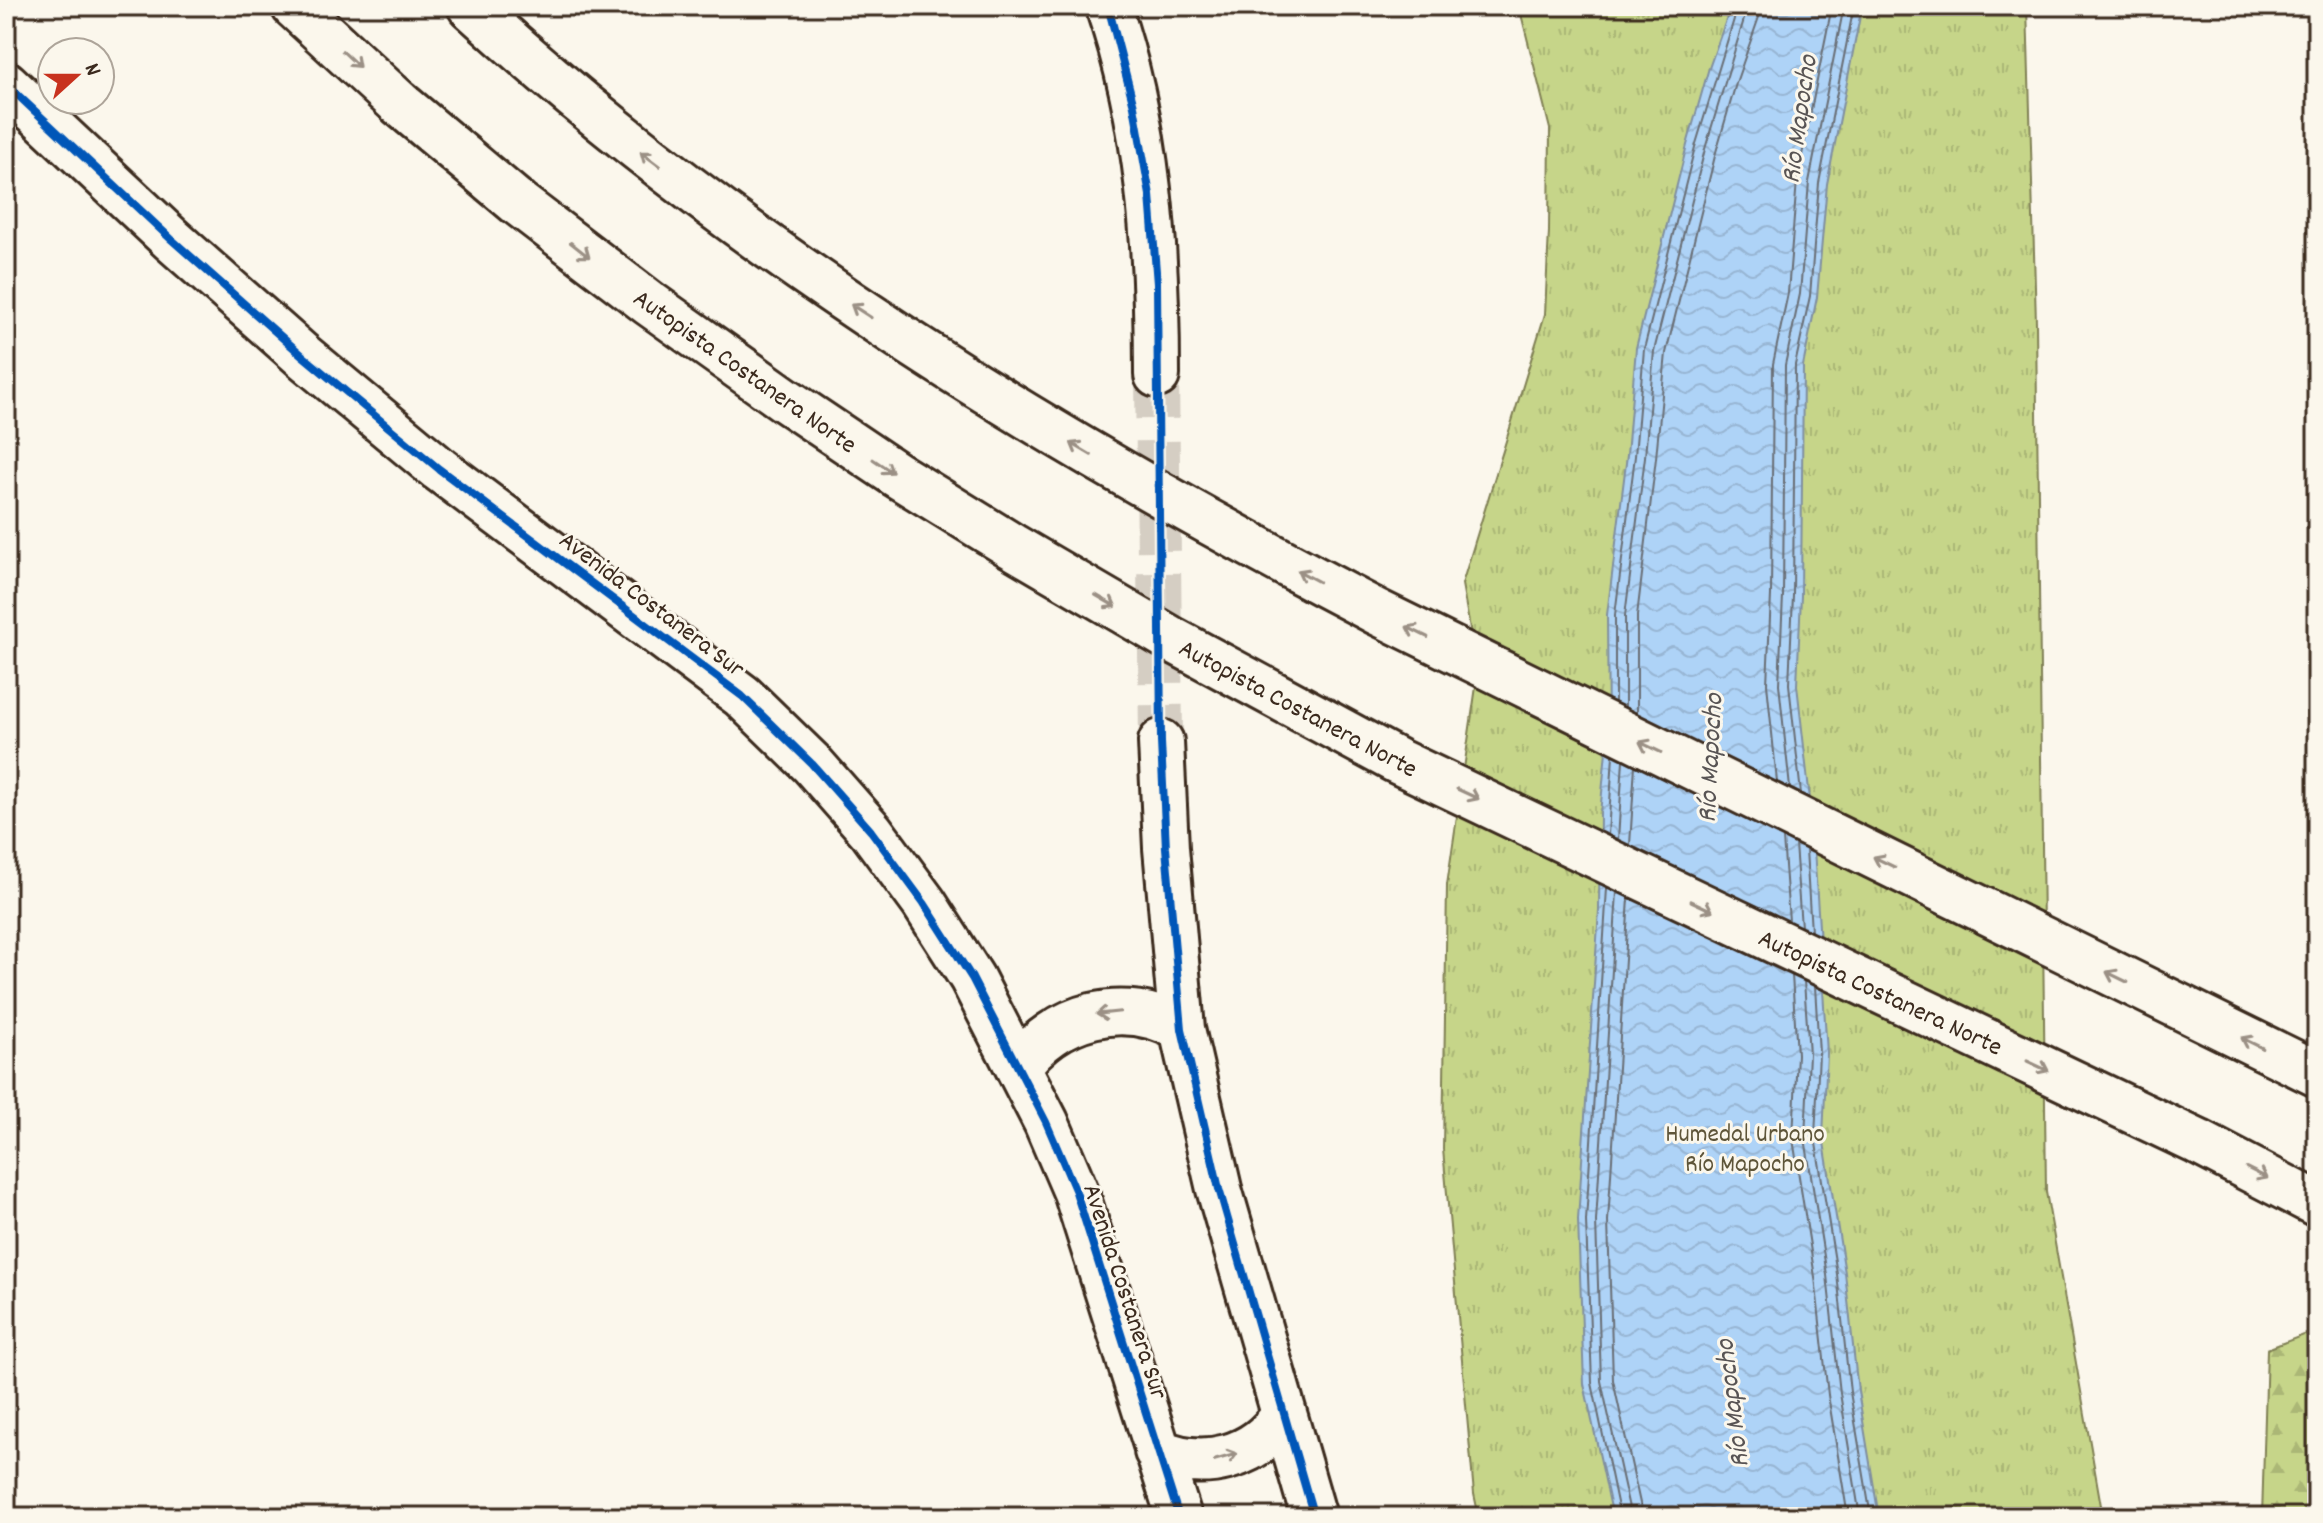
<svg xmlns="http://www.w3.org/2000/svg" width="2323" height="1523" font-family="Dekko,sans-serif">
<defs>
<pattern id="forest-firs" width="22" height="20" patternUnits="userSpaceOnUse" patternTransform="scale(2)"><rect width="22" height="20" fill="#c6d589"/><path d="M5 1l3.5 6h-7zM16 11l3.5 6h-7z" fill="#abb776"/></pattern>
<pattern id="park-tufts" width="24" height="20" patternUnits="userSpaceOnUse" patternTransform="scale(2)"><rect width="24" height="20" fill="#c6d589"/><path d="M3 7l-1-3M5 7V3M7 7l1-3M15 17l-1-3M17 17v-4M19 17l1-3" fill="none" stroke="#abb776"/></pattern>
<pattern id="water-waves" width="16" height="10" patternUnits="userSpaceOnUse" patternTransform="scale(2)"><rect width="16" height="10" fill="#aed3f7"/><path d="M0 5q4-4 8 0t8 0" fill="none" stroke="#97b5d3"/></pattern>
</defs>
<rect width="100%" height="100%" fill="#fbf7ec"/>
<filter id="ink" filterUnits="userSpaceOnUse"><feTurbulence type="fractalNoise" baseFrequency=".0125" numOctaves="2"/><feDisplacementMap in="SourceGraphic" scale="16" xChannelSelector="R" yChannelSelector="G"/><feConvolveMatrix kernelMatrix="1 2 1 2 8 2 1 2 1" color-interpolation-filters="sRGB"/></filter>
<g filter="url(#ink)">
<path fill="url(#forest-firs)" stroke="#808054" stroke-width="2" d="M2317,1330V1517H2262L2267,1349Z"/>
<path fill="url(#park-tufts)" stroke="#808054" stroke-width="2" d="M1519,6H2027L2036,323L2046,1192L2103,1517H1479L1474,1494L1443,1149L1447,885L1478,673L1462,584L1545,314L1549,231L1550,129Z"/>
<path fill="url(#water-waves)" stroke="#808fa0" stroke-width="2" d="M1731,6H1862L1827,184L1817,297L1803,366L1801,596L1797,685L1812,817L1827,1053L1823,1136L1845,1273L1858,1391L1879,1517H1613L1584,1384L1578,1220L1599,910L1600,814L1608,730L1607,615L1627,455L1636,348L1687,145L1708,71Z"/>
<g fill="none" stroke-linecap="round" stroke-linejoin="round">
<path stroke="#696e75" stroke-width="2" d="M1615,702V615L1635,456L1644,349L1695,147L1738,6
M1625,707V616L1645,457L1654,351L1705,149L1748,6
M1637,713V616L1656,458L1666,353L1716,152L1737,80L1759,17L1760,6
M1777,782L1767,684L1771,595L1773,364L1788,293L1797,180L1832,6
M1790,788L1779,684L1783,596L1785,365L1800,294L1809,182L1844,6
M1801,794L1789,684L1793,596L1795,365L1810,296L1819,183L1854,6
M1608,835L1613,755
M1783,838L1789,921
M1618,840L1623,760
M1795,844L1801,927
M1630,845L1635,765
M1806,849L1811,932
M1607,888L1586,1221L1592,1383L1620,1517
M1617,892L1596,1221L1601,1381L1631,1517
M1629,898L1608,1221L1613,1380L1643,1517
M1792,975L1797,1054L1793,1139L1815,1277L1828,1395L1848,1517
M1804,981L1809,1054L1805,1138L1827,1275L1840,1393L1860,1517
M1815,986L1819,1053L1815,1137L1837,1274L1850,1392L1871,1517"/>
<path stroke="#d5cec3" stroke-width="44" stroke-dasharray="44 22" stroke-linecap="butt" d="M1157,375L1161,742"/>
<g stroke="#3b2a1e" stroke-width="50">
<path id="minor" d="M1108,6C1149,125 1157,250 1157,375
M6,84L171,239L303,356L439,469L742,696L812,764L871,831L924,903L972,978L1046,1122L1076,1192L1179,1517
M1161,742L1166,848L1182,1029L1219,1189L1314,1517
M1018,1067C1056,1014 1124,996 1182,1029
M1157,1451C1203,1471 1255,1459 1283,1416"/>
</g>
<g stroke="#3b2a1e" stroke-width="50">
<path id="highway" d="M294,6L399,103L518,203L649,303L784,399L897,475L1012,546L1173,640L1397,761L2198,1142L2317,1204
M470,6C740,253 1054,444 1377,612L2317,1074"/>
</g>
<use href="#minor" stroke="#fbf7ec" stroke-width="44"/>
<use href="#highway" stroke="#fbf7ec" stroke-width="44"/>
<g stroke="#fbf7ec" stroke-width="13">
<path id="cycleway" d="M1108,6L1134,106L1150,195L1157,284L1161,742L1166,848L1182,1029L1219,1189L1314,1517
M6,84L171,239L303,356L439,469L742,696L812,764L871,831L924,903L972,978L1046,1122L1076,1192L1179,1517"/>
</g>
<use href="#cycleway" stroke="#0057b8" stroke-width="8"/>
</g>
<defs><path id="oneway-shaft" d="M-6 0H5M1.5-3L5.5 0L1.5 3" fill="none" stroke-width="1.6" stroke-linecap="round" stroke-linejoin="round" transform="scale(2)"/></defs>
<g stroke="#9b9085">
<use href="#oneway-shaft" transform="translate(351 59) rotate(43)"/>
<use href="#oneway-shaft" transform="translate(650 159) rotate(-143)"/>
<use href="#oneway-shaft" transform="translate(580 250) rotate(38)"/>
<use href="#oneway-shaft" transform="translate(861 311) rotate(-147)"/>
<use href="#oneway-shaft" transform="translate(1081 449) rotate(-149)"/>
<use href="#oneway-shaft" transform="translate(883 466) rotate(34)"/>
<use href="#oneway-shaft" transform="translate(1308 576) rotate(-152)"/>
<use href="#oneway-shaft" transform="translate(1106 601) rotate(30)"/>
<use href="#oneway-shaft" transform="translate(1417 632) rotate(-154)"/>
<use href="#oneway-shaft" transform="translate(1650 747) rotate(-154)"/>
<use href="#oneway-shaft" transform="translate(1468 794) rotate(25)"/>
<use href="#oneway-shaft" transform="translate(1884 862) rotate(-154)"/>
<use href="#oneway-shaft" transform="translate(1702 906) rotate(25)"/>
<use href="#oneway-shaft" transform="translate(2117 977) rotate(-154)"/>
<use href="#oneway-shaft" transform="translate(1108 1013) rotate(174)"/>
<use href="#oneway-shaft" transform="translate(2252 1043) rotate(-154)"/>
<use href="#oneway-shaft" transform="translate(2038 1066) rotate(25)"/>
<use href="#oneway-shaft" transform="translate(2257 1173) rotate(27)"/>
<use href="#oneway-shaft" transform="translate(1226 1457) rotate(-16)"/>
</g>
</g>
<g text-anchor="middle" stroke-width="6" stroke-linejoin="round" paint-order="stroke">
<g font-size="26" fill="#3b2a1e" stroke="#fbf7ec">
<text transform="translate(746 370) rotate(35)" y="9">Autopista Costanera Norte</text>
<text transform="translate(653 603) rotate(37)" y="9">Avenida Costanera Sur</text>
<text transform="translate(1299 707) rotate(28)" y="9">Autopista Costanera Norte</text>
<text transform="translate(1881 991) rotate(25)" y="9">Autopista Costanera Norte</text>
<text transform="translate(1127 1291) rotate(72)" y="9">Avenida Costanera Sur</text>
</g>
<g font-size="26" fill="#5e5539" stroke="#fbf7ec">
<text x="1745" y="1141">Humedal Urbano<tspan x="1745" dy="30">Río Mapocho</tspan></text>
</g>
<g font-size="28" font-style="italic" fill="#585454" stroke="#fbf7ec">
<text transform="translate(1797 119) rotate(-82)" y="10">Río Mapocho</text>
<text transform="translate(1708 758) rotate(-87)" y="10">Río Mapocho</text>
<text transform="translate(1730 1404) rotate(-97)" y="10">Río Mapocho</text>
</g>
</g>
<rect width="2323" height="1523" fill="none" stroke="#fbf7ec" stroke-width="32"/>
<rect x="16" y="16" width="2291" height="1491" fill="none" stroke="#3b2a1e" stroke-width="3" filter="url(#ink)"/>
<g transform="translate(76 76) rotate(69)"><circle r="38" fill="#fbf7ec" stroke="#aea59a" stroke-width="2"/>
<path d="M0-6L14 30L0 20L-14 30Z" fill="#c8321e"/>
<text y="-12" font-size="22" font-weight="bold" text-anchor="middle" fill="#3b2a1e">N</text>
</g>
</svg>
